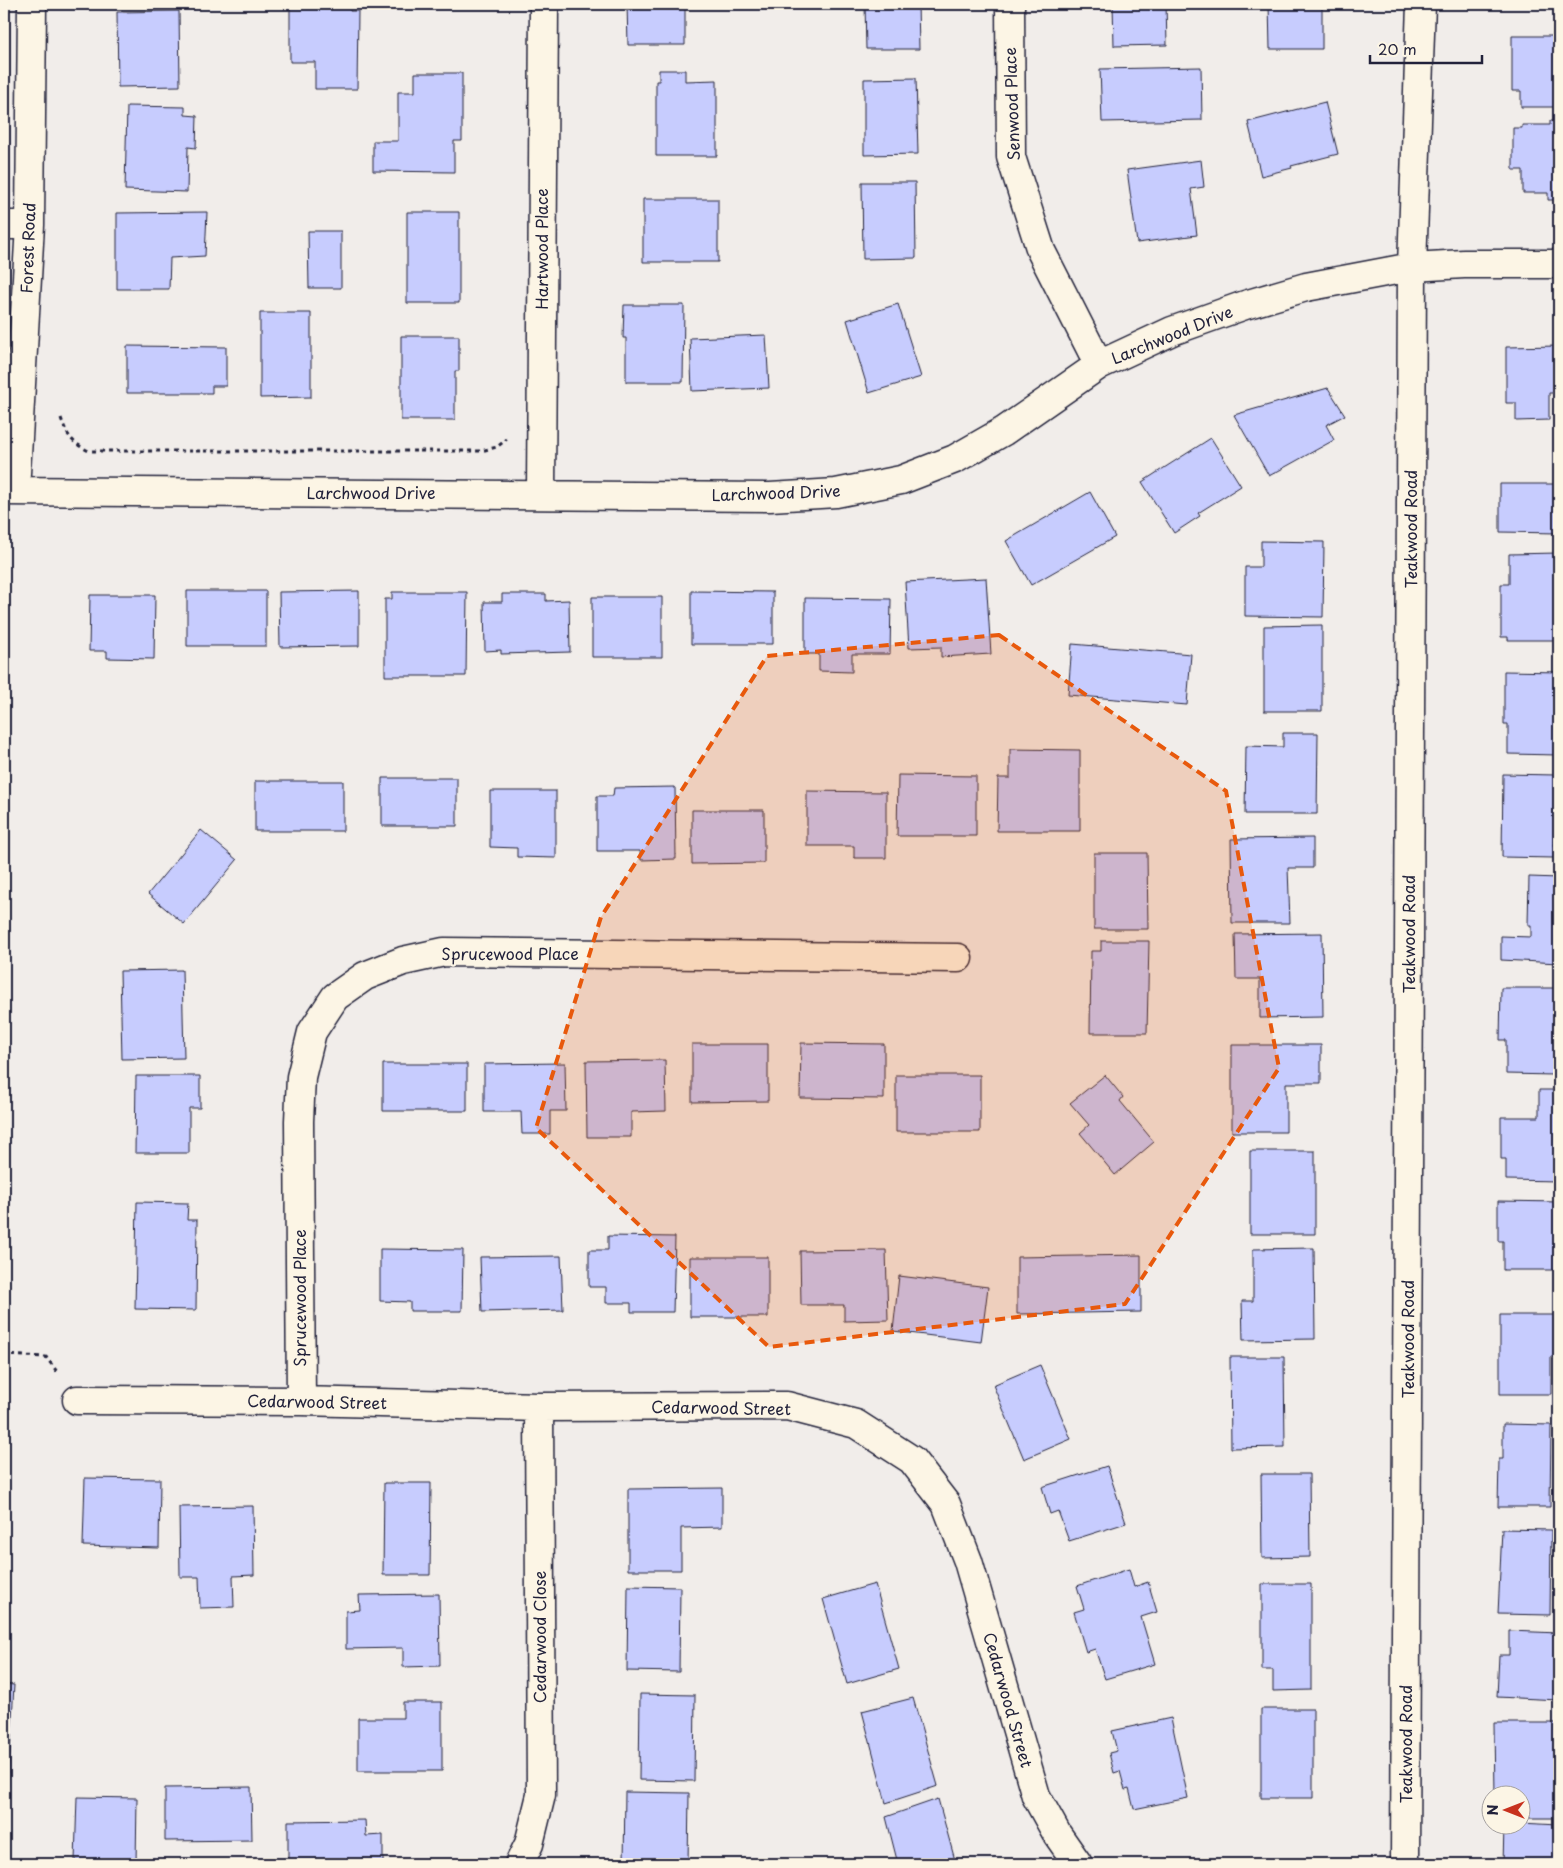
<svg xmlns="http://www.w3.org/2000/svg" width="1563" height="1868" font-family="'Playpen Sans',sans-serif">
<rect width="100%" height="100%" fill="#f1edea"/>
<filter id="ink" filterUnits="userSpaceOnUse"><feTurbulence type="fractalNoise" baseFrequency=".02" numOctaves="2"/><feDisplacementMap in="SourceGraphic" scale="10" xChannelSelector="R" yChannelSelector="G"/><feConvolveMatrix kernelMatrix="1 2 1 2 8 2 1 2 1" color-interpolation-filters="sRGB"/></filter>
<g filter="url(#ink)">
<path fill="#c7ccfe" stroke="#22223b" d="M290,4H350V11H358L357,89H315V62H290Z
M627,4H685V45H628Z
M865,4H918L919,49H866Z
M1113,4H1166L1167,45L1114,46Z
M1269,4H1322V49H1270Z
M179,11L180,86L118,87L117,12Z
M1512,36H1559V107H1521V91H1512Z
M1201,67L1202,120L1102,122L1100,69Z
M659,70H685V81L717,80V156H656V81H659Z
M415,73H462V141H454V172L373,171V141H398V92H415Z
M916,78L918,154L864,155V79Z
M1325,102L1338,154L1291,166L1292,168L1261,176L1248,122Z
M127,106L185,107V115L197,116L196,148L188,147L187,192L125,190Z
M1550,121H1559V200H1548V193H1523V170H1513V128H1522V125H1550Z
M1201,160L1204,187L1191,189L1197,235L1137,243L1127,170Z
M862,182H915L916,258L863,259Z
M643,199H718V262H643Z
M207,212L205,256L170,258L169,289H117V213Z
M407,212H459V303H407Z
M308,231H341V288H309Z
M898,304L921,377L869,393L847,320Z
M624,305H684L683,382H626V338H623Z
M260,313H311V397L260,398Z
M766,335L769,388L692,391L690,338Z
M401,336H459V371H455V420H401Z
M127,346L226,347V386H212V393H127Z
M1559,346V393H1549V420L1516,421V403H1506V347Z
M1328,388L1345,415L1326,425L1334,440L1269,476L1234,415Z
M1211,438L1241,486L1198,513L1200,516L1174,533L1142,482Z
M1500,484H1559V533L1500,532Z
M1090,492L1115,537L1031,585L1006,541Z
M1261,541L1324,542L1323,617L1245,616V567H1261Z
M1559,553V640H1508V637H1501V584H1509V554Z
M986,578L991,654L941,657V647L909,648L905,582Z
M187,591H266V646H187Z
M359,591V646L280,647L279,592Z
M691,591L773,592V644H691Z
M392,592H467L466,676H385V599H392Z
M502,594H546V601L569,600L570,652L501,654V650L485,651L484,602H502Z
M90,595H155L154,659L107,658V651H89Z
M592,597H662V657H592Z
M805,598L891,599L890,654H852V672L819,671V654H805Z
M1322,625V711H1264V626Z
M1072,644L1191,654L1187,705L1068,695Z
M1504,671L1559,672V755L1508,754V724H1504Z
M1283,733H1318L1317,814H1245L1246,746L1283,747Z
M1010,749L1080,750V831H997L998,778H1010Z
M1503,774L1556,775L1554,858L1502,857Z
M898,775L976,776V836H897Z
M382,778H457V826H382Z
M255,781H343V831H255Z
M675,787L676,859L641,860L640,851H597V796H613L614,788Z
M490,791H556V858L517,857V848L490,847Z
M807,791L886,792V858H854V846H807Z
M692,810H764V863L692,864Z
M201,830L237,860L184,924L148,894Z
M1313,838V868H1288L1290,923H1232L1231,839Z
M1094,853H1147L1148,929H1094Z
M1529,877L1559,878V963L1501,960V936L1531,937V925H1528Z
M1322,933L1323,1017L1260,1018V979H1236L1235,934Z
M1101,941H1149L1147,1033H1090L1091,951H1101Z
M182,970L184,1058L122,1059L120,971Z
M1501,988H1556L1554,1075L1506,1074V1040H1500Z
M801,1043L884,1044V1099L800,1098Z
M692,1044H768V1101L692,1102Z
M1232,1045H1321V1083H1286V1132H1232Z
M665,1060L666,1111L631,1112V1137H587L586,1061Z
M565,1063L566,1111H550V1134H522L521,1112H484V1064Z
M383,1064H467V1111H383Z
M896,1075H980V1132H896Z
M1105,1075L1123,1097L1120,1101L1154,1142L1115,1175L1080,1133L1089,1125L1070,1103Z
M136,1076H200V1108H189V1153H135Z
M1539,1090H1559V1181L1506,1180V1159H1501V1117H1539Z
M1250,1151H1315V1234H1250Z
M1498,1201L1559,1202V1270H1503V1241H1498Z
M137,1202L188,1203L187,1220H197L196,1310L135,1309Z
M608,1236L675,1237L673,1312H631V1303H606V1287H589V1250H608Z
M1314,1248L1315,1339L1243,1340L1242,1301H1253V1249Z
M380,1249L463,1250L462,1311H410V1302L380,1301Z
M886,1250L888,1320L844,1321V1305H801L800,1251Z
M1141,1255V1312L1017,1314V1257Z
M561,1256L563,1310L482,1312L480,1257Z
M690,1257H768V1317H690Z
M899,1276L988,1287L981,1342L893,1331Z
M1500,1315H1559V1357H1551V1394H1500Z
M1230,1357H1284L1285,1447L1231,1448Z
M1040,1365L1071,1439L1024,1459L993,1385Z
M1503,1424L1551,1425L1550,1507H1498L1499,1459H1503Z
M1107,1466L1126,1523L1069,1541L1058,1511L1050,1514L1042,1487Z
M1261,1474H1309L1310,1557L1262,1558Z
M85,1478L160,1479L159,1548L83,1546Z
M384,1483H431L430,1575H383Z
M722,1488V1527L681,1528V1570H628V1489Z
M253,1506L254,1575L233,1576L234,1607L200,1608L199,1577H180L179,1507Z
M1502,1529L1551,1530L1550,1615L1498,1614Z
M1129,1569L1134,1587L1148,1582L1157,1612L1141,1617L1155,1664L1105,1679L1095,1649L1086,1652L1074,1612L1084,1609L1077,1586Z
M875,1584L899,1669L847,1684L823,1599Z
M1262,1584H1311V1690L1273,1691V1670H1262Z
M628,1586L680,1587L679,1672L627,1671Z
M439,1594L440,1666L403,1667V1648L346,1649V1611L360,1610L359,1595Z
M1509,1631L1559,1633V1700L1497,1697L1499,1655H1509Z
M4,1684L14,1685L8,1787L4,1784Z
M640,1694L695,1695L694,1781L639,1780Z
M913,1698L938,1786L886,1803L862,1711Z
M403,1702H442V1771H358V1718H403Z
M1261,1709H1313V1798H1261Z
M1171,1718L1188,1798L1134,1809L1129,1789L1125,1790L1120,1771L1114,1773L1109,1753L1117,1751L1112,1731Z
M1494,1723H1559L1558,1818H1520V1796H1495Z
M251,1787L252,1840L165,1841V1788Z
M625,1792L689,1793L688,1864H624Z
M77,1797L137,1798L136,1864H96V1861H75Z
M938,1799L956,1864H898L886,1817Z
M365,1820L366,1836L383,1835V1864H288V1821Z
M1520,1823L1559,1825V1864H1503L1504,1826H1520Z"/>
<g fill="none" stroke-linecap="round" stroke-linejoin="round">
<g stroke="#22223b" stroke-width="31">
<path id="minor" d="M1010,4L1011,157L1041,251L1099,365
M4,225H30
M4,491L770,497L836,493L901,480L955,459L1004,431L1099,365L1172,331L1245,305L1306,287L1412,267L1464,264H1559
M15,491L30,225L32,4
M541,495L544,4
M77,1400L301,1401L539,1407L787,1406L856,1424L912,1460L946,1504L968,1561L1036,1796L1057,1834L1078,1864
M301,1401L299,1121L301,1077L312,1032L335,997L365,976L403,961L444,952L958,958
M519,1864L529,1844L541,1795L539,1407
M1405,1864L1412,267L1421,4"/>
</g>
<path stroke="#22223b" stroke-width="3" stroke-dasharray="4 4" stroke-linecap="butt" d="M61,418C67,436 72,443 89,451H481L497,447L507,439
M4,1355L46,1357L58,1373"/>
<use href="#minor" stroke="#fcf5e5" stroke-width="28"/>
</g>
</g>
<path fill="#e8590c" fill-opacity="0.2" stroke="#e8590c" stroke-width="4" stroke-dasharray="10 6" stroke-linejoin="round" d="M999,635L1226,791L1279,1068L1125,1304L769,1347L536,1128L601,917L767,656Z"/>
<g text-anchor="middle" stroke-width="4.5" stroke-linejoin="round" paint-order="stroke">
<g font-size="16" fill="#22223b" stroke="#fcf5e5">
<text transform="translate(1012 104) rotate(-92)" y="6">Senwood Place</text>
<text transform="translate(28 248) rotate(-88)" y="6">Forest Road</text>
<text transform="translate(542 249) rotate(-90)" y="6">Hartwood Place</text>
<text transform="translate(1172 335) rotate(-22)" y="6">Larchwood Drive</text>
<text x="371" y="499">Larchwood Drive</text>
<text transform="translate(776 493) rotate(-2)" y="6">Larchwood Drive</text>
<text transform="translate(1411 529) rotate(-90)" y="6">Teakwood Road</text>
<text transform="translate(1409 934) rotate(-90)" y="6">Teakwood Road</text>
<text x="510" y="960">Sprucewood Place</text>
<text transform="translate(300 1298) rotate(-90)" y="6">Sprucewood Place</text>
<text transform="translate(1408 1339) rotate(-90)" y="6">Teakwood Road</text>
<text transform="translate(317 1402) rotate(1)" y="6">Cedarwood Street</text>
<text transform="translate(721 1408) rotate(1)" y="6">Cedarwood Street</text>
<text transform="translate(540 1637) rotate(-90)" y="6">Cedarwood Close</text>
<text transform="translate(1008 1700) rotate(74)" y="6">Cedarwood Street</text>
<text transform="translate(1406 1744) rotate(-90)" y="6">Teakwood Road</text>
</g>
</g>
<rect width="1563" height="1868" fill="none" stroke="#fcf5e5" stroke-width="20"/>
<rect x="10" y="10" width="1543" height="1848" fill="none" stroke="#22223b" stroke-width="2" filter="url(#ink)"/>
<g transform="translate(1506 1810) rotate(270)"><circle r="24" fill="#fcf5e5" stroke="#a5a1a1"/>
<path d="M0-4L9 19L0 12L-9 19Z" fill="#c8321e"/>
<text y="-8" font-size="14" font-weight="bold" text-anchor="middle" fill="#22223b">N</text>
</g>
<path d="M1370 55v8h112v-8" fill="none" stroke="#22223b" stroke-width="2.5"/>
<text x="1378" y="55" font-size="15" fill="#22223b" stroke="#fcf5e5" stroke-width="4" paint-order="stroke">20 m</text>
</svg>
